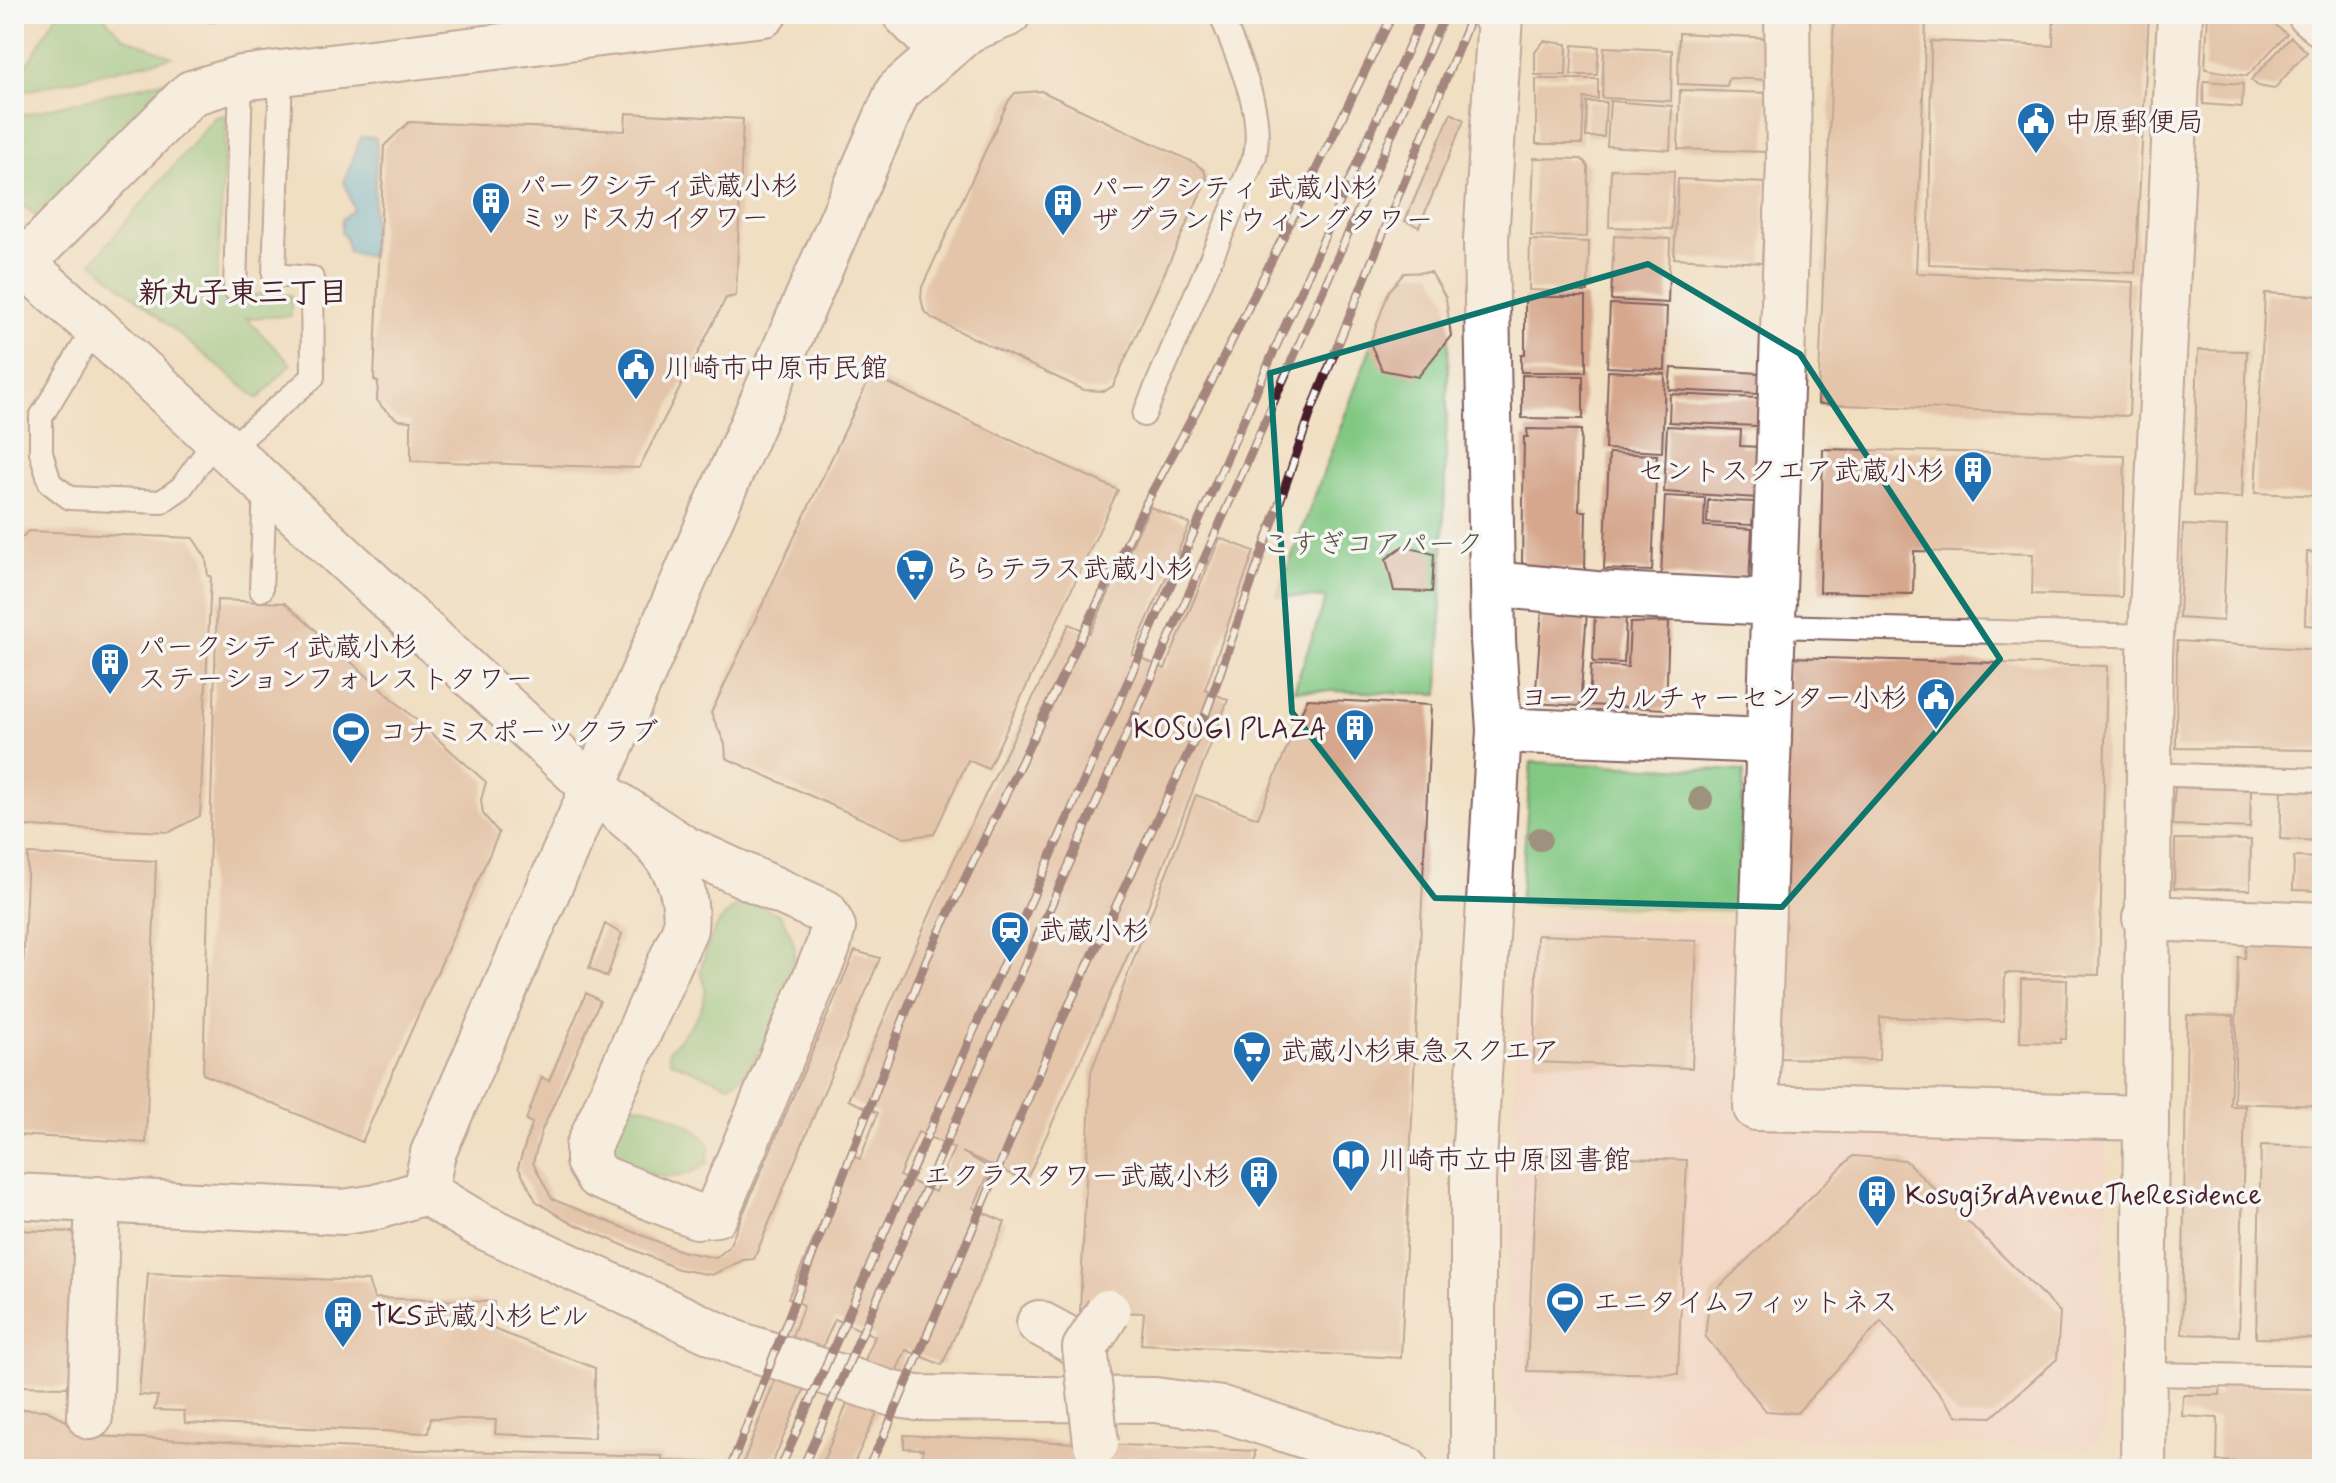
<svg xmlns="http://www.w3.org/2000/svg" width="2336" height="1483" font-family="Mynerve,'Klee One',sans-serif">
<rect width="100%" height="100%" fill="#f6f6f2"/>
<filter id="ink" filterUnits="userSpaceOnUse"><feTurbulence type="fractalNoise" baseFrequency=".0125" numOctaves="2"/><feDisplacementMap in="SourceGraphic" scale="16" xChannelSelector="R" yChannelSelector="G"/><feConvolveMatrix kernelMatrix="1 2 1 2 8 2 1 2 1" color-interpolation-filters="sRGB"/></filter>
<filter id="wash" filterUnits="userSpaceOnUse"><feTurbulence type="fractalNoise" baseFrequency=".006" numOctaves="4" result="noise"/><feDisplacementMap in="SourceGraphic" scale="32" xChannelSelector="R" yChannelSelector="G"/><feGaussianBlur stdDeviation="1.8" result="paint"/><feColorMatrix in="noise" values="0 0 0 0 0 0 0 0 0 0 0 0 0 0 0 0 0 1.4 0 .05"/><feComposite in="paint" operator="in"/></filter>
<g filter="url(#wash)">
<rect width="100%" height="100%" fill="#f1dfc2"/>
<path fill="#f7d0cc" d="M1523,916L1744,925L1738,1118L2107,1136L2106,1431L2087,1450L1756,1436L1728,1446L1540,1439L1502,1396Z"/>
<path fill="#82c882" stroke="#667456" stroke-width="2" d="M57,14H101L123,37L173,57L17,93L14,87Z
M183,76L42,221L14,198V117Z
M227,115L216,294L291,295V316L246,318L291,364L258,399L92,262L215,117Z
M1385,309L1449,333L1439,694L1294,690L1326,598L1277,596Z
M1531,762L1744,771L1737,911L1520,904Z
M742,904L758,905L781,915C785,924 792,935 794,945C800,974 757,1075 729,1085L670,1061L668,1052C687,1027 717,1006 700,971C709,942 713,918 742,904Z
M632,1105C659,1107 694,1123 709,1144L707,1163C674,1188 634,1178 611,1144L616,1117Z"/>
<path fill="#64bbe1" stroke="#576d86" stroke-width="2" d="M361,137H375L377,145L371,257L348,252L346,238L341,232L342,219L354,209L344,182Z"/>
<g id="blocks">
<path fill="#d6a78d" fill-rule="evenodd" d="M190,14H277L278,16L208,22Z
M2054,14H2149L2135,273L1929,264L1931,41L2053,46Z
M2208,14H2261L2287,34L2247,76L2205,69Z
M1834,16L1926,20L1916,273L2134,282L2129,416L1818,404Z
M1679,33L1771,38L1769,80L1729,78L1727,86L1678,84Z
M2291,37L2307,52L2274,89L2258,86L2251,80Z
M1544,41L1567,44L1566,75H1535V52Z
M1573,45L1599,47L1597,75H1571Z
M1604,47L1672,50L1671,101L1602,98Z
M1536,79H1598V99L1584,98L1582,144H1536Z
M2204,81L2243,84L2242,107L2203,104Z
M1680,90L1768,93L1766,152L1678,149Z
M1041,91L1195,163L1204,170L1207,179L1113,386L1105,391L1084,390L933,319L924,311L921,298L922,287L1008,102L1015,93Z
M1610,101L1672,106L1670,150L1607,146Z
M1587,102H1606L1604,137H1586Z
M626,113L743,119L736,296L726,298L639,468L411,461V421L398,420L383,408L377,400L378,382L374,380L384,146L409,122L625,131Z
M1451,113L1464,120L1419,227L1405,221Z
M1534,158L1581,159L1585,162L1588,167L1587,237L1531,236Z
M1611,169L1674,171L1672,229L1609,227Z
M1678,179L1766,183L1762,263L1674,258Z
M1614,236L1670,239L1668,303L1611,300Z
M1530,240L1589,242L1588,292L1529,290Z
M1431,272L1446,298L1451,336L1418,377L1382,370L1370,343L1389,291L1404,273Z
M2265,293L2322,296V496L2255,493Z
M1525,297H1586V372H1521V354H1525Z
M1610,304L1667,307L1665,370L1607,367Z
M2198,350L2247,351L2242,498L2193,496Z
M1671,368L1760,373L1758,394L1669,390Z
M1608,371L1665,374L1662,452L1605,449Z
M871,375L1118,490L988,769L968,760L934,834L905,838L726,758L725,744L711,713Z
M1522,375L1583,376V419L1522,418Z
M1670,394L1758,398L1757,426L1669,422Z
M1667,426L1741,430L1740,446L1760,447L1757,498L1664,492Z
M1527,429L1581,430L1579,511H1586L1585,570L1528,568L1522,562L1524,437H1528Z
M1823,449L2125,456L2122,597L2032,594L2033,554L1914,551L1913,594L1820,592Z
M1609,453L1657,455L1652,571L1604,569Z
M1665,496L1705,498L1704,526L1752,529L1749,580L1661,575Z
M1708,500L1754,502L1752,525L1707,523Z
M1150,507L1190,524L1132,654L1165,669L1220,538L1254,551L1205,689L1228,700L1133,944L1026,1181L962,1152L991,1169L973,1208L1005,1222L942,1365L906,1350L853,1465L922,1469H95L14,1462V1409L46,1410L94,1436L381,1449L662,1456V1461L743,1463L804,1305L788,1298L850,1155L860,1159L878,1113L848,1100L957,853L1069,624L1090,633ZM918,1132L954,1148L935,1192L899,1176ZM835,1319L875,1336L822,1464L772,1463Z
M2183,525L2227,527L2223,621L2179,618Z
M28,531L193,538L206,558L208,576H211L200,816L170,832L22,826L14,818V545Z
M1403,546L1434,554L1432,592L1394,591L1386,559Z
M2307,552L2322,553V626L2305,625Z
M217,600L285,603L486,782L481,800L483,814L499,833L362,1142L203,1074Z
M1542,608L1587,611L1580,706L1535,703Z
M1595,613L1626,615L1624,663L1593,662Z
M1669,622L1666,709L1589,705L1591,665L1628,667L1630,623Z
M2177,641L2322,650V750L2176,748Z
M1788,657L2107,666L2099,975L2005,973L2004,1021L1880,1017L1879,1060L1777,1058Z
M1307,699L1431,705L1401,1358L1141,1344L1144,1313L1080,1311L1091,1072L1196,795L1258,818Z
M2175,787L2251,790L2250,828L2172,825Z
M2282,790L2322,792V841L2280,839Z
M2175,839L2251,840L2250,890L2174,888Z
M28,854L156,861L146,1143L16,1135Z
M2294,857L2322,858V891L2293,890Z
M605,924L622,934L607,977L589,968Z
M1537,935L1697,941L1692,1068L1534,1062Z
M2246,943L2322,946V1106L2234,1103L2238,957L2245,958Z
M855,951L880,958L754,1259L743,1260L712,1275L678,1269L565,1220L536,1201L518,1167L532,1123L526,1120L542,1077L549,1081L586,993L600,1001L541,1132L533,1163L552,1199L681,1251L716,1258L729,1247Z
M2021,979L2067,980L2066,1039H2060V1043L2020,1042Z
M2187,1015L2234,1016L2230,1106H2245L2239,1336L2182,1334Z
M2261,1145L2322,1147V1339L2256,1338Z
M1537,1155L1687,1160L1678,1374L1527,1371Z
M1853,1156L1905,1160L2060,1312L2057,1359L1992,1417L1957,1416L1881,1321L1797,1413L1766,1411L1705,1336L1710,1296Z
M14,1230L76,1232L68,1387L14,1386Z
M148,1273L368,1281L374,1298L494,1302L493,1329L595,1368L594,1438L495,1434L496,1420L431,1418L428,1433L185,1423L184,1411L154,1410L158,1396L139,1395Z
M2221,1383L2322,1387V1465L2217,1461L2218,1418L2182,1416L2183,1395H2220Z
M904,1435L1255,1451L1254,1469H923V1449L904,1448Z"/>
</g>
</g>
<g filter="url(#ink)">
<use href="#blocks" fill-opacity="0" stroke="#846260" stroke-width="2"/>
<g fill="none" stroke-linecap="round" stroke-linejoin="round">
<g stroke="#846260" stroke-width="26">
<path id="lane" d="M235,290L241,78
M95,327L41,417V452L50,483L70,498L161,502L181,488L216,439
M1144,415L1255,156C1264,108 1238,61 1222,17
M228,450L313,377L312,278L274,275L281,73
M261,590L265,486
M1774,626L2151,636
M2148,774L2322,780
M2143,1374L2322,1377"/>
</g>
<g stroke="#846260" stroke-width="48">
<path id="street" d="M905,14L942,52
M1787,14L1789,160L1756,1108L2145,1118
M22,264L191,93L241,78L764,14
M1492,584L1595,594L1774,603
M1499,730L1769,741
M594,789L684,848L825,912L833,927L828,947L716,1214L697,1216L597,1176L588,1161V1147L685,929C692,860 641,830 594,789Z
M2145,918L2322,925
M14,1196L343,1212L377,1207L425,1192
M1039,1323L1085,1348
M90,1417L98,1199"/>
</g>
<g stroke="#846260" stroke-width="48">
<path id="secondary" d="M1008,14L968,30L898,91L433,1153L425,1192L478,1224L738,1344L893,1394L917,1398L1155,1400L1222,1409L1406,1469
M14,256L95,327L594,789
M1473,1469V1179L1499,730L1493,640L1486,240L1500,16L1494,14
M2143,1469L2150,657L2180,14"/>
</g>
<g stroke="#846260" stroke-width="48">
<path id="highway" d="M2310,14L2322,24"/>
</g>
<use href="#lane" stroke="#fff" stroke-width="22"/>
<use href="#street" stroke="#fff" stroke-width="44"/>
<use href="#secondary" stroke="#fff" stroke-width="44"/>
<use href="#highway" stroke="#fff" stroke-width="44"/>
<g stroke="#4a1f2b" stroke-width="9">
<path id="rail" d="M730,1469L927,958L1144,507L1210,385L1393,14
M780,1469L1423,14
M802,1469L1445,14
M867,1469L884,1436L1060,1024L1203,722L1312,409L1472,14"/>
</g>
<use href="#rail" stroke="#f6f6f2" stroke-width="6" stroke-dasharray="18" stroke-linecap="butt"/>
<g stroke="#846260" stroke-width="48" stroke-linecap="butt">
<path id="street-bridge" d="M1096,1443L1085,1348L1108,1312"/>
</g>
<use href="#street-bridge" stroke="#fff" stroke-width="44"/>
</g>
<g fill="#9e917d">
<circle cx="1701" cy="799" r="12"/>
<circle cx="1540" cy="839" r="12"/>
</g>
</g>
<path d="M0 0H2336V1483H0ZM1648,264L1800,354L2000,659L1782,907L1435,898L1292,712L1270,373Z" fill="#f1dfc2" fill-opacity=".55" fill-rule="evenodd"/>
<path fill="none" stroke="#0f766e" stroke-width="6" stroke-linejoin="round" d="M1648,264L1800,354L2000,659L1782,907L1435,898L1292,712L1270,373Z"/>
<defs>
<g id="civic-pin" transform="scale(2)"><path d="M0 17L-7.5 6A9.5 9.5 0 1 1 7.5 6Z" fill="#1f6fb2" stroke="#f6f6f2"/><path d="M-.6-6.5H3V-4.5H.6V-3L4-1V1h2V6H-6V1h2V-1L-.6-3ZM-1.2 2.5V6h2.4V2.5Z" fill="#fff"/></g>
<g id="building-pin" transform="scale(2)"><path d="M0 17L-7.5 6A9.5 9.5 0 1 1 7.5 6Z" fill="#1f6fb2" stroke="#f6f6f2"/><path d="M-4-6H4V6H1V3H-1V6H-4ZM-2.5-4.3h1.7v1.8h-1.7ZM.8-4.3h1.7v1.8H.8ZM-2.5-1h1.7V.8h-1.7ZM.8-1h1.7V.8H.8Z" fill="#fff"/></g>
<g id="supermarket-pin" transform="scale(2)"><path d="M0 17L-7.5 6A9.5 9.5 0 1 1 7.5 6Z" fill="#1f6fb2" stroke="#f6f6f2"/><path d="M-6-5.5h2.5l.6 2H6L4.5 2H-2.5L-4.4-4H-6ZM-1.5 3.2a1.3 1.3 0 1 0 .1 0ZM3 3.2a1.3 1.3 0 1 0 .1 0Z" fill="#fff"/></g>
<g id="stadium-pin" transform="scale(2)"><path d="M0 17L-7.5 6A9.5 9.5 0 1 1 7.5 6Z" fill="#1f6fb2" stroke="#f6f6f2"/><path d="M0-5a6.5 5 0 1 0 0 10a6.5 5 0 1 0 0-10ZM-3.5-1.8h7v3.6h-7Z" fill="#fff"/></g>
<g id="station-pin" transform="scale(2)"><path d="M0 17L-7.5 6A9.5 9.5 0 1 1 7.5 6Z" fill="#1f6fb2" stroke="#f6f6f2"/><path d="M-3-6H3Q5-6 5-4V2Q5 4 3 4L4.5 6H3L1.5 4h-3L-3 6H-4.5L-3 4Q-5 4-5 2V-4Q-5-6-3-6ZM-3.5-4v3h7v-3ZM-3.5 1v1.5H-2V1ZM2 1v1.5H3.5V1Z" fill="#fff"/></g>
<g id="library-pin" transform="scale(2)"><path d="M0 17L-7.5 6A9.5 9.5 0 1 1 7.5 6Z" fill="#1f6fb2" stroke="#f6f6f2"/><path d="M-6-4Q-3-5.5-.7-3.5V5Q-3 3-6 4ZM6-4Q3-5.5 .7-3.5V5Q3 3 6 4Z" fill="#fff"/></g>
</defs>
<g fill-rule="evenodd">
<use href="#civic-pin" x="2036" y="121"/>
<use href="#building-pin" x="491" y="201"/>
<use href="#building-pin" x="1063" y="203"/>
<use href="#civic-pin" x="636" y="367"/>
<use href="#building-pin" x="1973" y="470"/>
<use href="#supermarket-pin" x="915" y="568"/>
<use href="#building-pin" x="110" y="662"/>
<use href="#civic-pin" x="1936" y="697"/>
<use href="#building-pin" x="1355" y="728"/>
<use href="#stadium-pin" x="351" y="731"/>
<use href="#station-pin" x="1010" y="930"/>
<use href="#supermarket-pin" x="1252" y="1050"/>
<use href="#library-pin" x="1351" y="1159"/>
<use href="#building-pin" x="1259" y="1175"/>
<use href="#building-pin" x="1877" y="1194"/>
<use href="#stadium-pin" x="1565" y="1301"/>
<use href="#building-pin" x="343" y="1315"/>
</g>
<g text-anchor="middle" stroke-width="7" stroke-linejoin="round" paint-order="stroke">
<g font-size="28" fill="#4a1f2b" stroke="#f6f6f2" text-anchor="start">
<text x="2064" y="131">中原郵便局</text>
<text x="519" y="195">パークシティ武蔵小杉<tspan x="519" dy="32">ミッドスカイタワー</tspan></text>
<text x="1091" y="197">パークシティ 武蔵小杉<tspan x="1091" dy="32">ザ グランドウィングタワー</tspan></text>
<text x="664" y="377">川崎市中原市民館</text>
<text x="1945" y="480" text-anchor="end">セントスクエア武蔵小杉</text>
<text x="943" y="578">ららテラス武蔵小杉</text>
<text x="138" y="656">パークシティ武蔵小杉<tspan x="138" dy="32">ステーションフォレストタワー</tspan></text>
<text x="1908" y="707" text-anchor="end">ヨークカルチャーセンター小杉</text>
<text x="1327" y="738" text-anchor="end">KOSUGI PLAZA</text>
<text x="379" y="741">コナミスポーツクラブ</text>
<text x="1038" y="940">武蔵小杉</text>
<text x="1280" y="1060">武蔵小杉東急スクエア</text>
<text x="1379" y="1169">川崎市立中原図書館</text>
<text x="1231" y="1185" text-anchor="end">エクラスタワー武蔵小杉</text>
<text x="1905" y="1204">Kosugi3rdAvenueTheResidence</text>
<text x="1593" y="1311">エニタイムフィットネス</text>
<text x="371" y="1325">TKS武蔵小杉ビル</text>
</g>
<g font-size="28" fill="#5b5245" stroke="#f6f6f2">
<text x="1373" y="553">こすぎコアパーク</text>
</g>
<g font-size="30" font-weight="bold" fill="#4a1f2b" stroke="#f6f6f2">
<text x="243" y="302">新丸子東三丁目</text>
</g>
</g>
<rect width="2336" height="1483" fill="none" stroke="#f6f6f2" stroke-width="48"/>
</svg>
